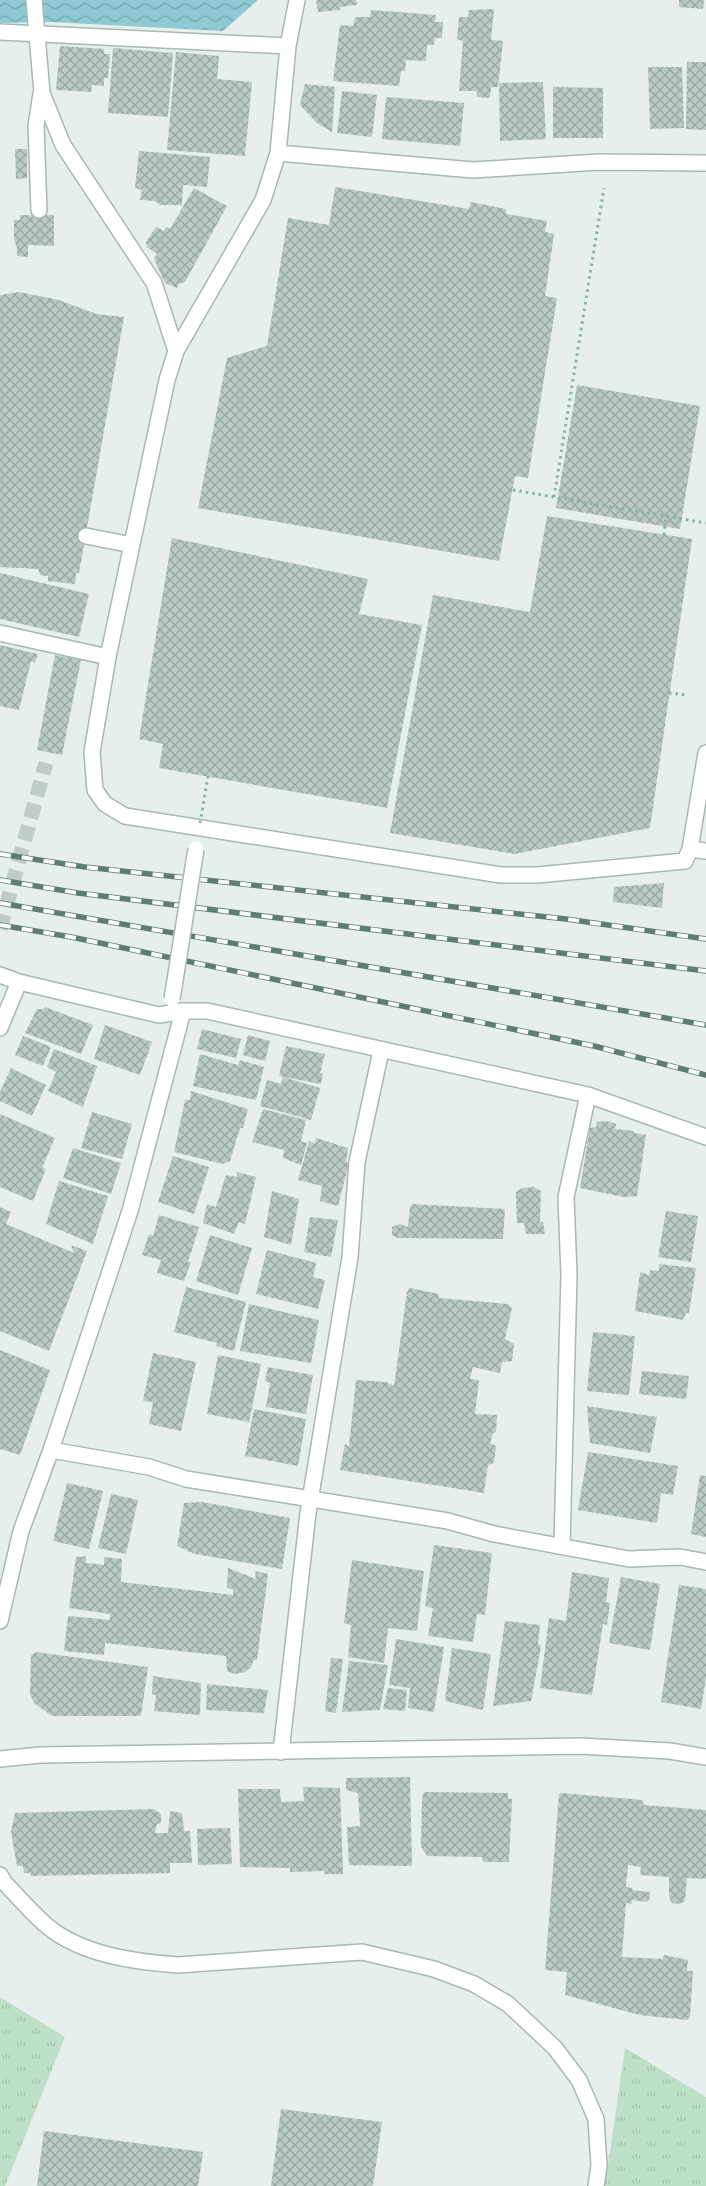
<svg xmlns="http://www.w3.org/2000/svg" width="706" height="2186" font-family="Helvetica,sans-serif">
<defs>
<pattern id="park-tufts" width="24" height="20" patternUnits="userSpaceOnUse" patternTransform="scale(1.25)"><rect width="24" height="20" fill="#bfe0c8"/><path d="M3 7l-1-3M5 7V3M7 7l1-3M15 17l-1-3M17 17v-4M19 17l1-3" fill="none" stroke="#a4c1ad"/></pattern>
<pattern id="water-waves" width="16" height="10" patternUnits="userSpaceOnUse" patternTransform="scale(1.25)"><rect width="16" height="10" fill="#8ec9d4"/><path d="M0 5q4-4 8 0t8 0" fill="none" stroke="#74a5ad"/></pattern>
<pattern id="building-cross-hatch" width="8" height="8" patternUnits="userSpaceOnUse" patternTransform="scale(1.25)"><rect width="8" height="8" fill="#bbcac4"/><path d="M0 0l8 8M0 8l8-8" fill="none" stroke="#98a6a0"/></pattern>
</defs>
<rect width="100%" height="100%" fill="#e6efeb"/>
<path fill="url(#park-tufts)" d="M0,1997L65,2037L5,2186H0Z
M625,2048L706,2097V2186H605Z"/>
<path fill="url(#water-waves)" d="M0,0H258L223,31L51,22L0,23Z"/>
<path fill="url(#building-cross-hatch)" d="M316,0H356L357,5L340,7V10L318,12Z
M679,0H704L703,9L679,7Z
M494,9L491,40L503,41L498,87H491L490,98L477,97V91H459L463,41L457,39L459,17H468L469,10Z
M371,10L436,15L435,22H443L442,38H435L434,45H427L426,61L406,60L405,71H401L399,86L333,81L340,25L353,26L355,17H370Z
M60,46L104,49V54H110L108,78H104V86L92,85L91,92L56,90Z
M113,48L173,53L168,117L108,113Z
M176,52L219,56L217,79L252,82L245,156L167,150Z
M687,62H706V130L686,129Z
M648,67H682L684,128L650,129Z
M543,82L546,139L500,141L499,83Z
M305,84L335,87L332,132L317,123L300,105Z
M553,87L603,88V138H553Z
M342,91L377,95L372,137L337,133Z
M386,97L464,103L460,146L382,139Z
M15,149H27V178L16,179Z
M139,151L210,157L207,187L183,185L182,205H160L155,201L140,200L142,190L135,188Z
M335,187L469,209L471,202L506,209V214L547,221L545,232L554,234L545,296L557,298L528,478L515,476L499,561L198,508L227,358L267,346L288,218L329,225Z
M194,188L227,206L185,282L179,284L177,288L165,283L154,259L157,254L147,247L146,242L156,227L164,231L166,227L170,229Z
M20,215H54V246L28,245V257L17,256V247L16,246L14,239V220H20Z
M19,292L59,300L96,314L124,317L79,573H76L75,584L48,581V576L40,575L38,569L0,567V295Z
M577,385L700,406L680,529L556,508Z
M547,516L692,539L650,828L514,854L390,833L433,595L530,612Z
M172,538L368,579L359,614L422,625L387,808L159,768L163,744L139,739Z
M0,573L89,594L79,637L0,619Z
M0,645L38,654L35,663L31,661L19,710L0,706Z
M55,655L81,660L62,755L37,750Z
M664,883L662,908L613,902L614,887Z
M45,1007L93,1025L81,1054L25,1033L37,1009H43Z
M105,1025L152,1042L140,1075L94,1059Z
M202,1029L241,1039L236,1058L197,1049Z
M248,1035L270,1041L265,1061L243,1055Z
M23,1036L51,1047L43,1066L15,1055Z
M286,1046L325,1054L320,1073H323L321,1084L279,1076Z
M54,1049L97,1066L83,1107L48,1091L56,1072L47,1067Z
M200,1054L238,1065L240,1060L264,1067L256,1100L193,1086Z
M11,1068L46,1085L32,1116L0,1101V1092Z
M283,1077L320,1088L311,1120L260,1106L267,1080L281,1084Z
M191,1091L248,1109L243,1128H240L230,1161L223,1164L174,1152L185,1100H190Z
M263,1109L306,1120L301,1141L307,1143L301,1165L283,1158L284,1150L252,1142Z
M92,1112L132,1124L122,1159L81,1148Z
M0,1114L55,1138L42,1168L46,1169L33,1201L0,1187Z
M607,1121L616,1124L615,1129L634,1131V1133L646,1135L637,1196L624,1197L580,1188L590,1128L596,1127L597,1122Z
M316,1138L348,1148L346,1162L349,1163L338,1206L320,1201L322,1186L298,1180L309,1141L315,1144Z
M73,1148L121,1163L111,1194L63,1178Z
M173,1156L209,1167L194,1214L158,1202Z
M237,1172L256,1177L245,1224L239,1222L234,1234L203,1223L207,1204L216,1207L226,1175L237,1177Z
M59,1181L108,1196L93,1244L46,1224Z
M534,1187L541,1191L540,1222H543L545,1234H526L524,1223H517L516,1192L522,1188Z
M272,1191L299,1199L291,1245L264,1237Z
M412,1204L505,1209L503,1239L398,1238L392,1235V1227L396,1225L401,1224L408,1227L410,1207Z
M0,1207L11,1212L6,1224L74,1253L71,1245L87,1251L49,1351L0,1331Z
M666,1211L698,1216L691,1262L658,1257Z
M159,1215L199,1227L188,1262H191L184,1281L157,1273L161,1260L142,1255L149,1234L153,1236Z
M310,1217L338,1220L331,1257L304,1252Z
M210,1235L252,1248L238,1295L196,1281Z
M267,1250L316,1263L313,1277L325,1280L318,1309L256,1294Z
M659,1264L696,1268L689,1313H686L683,1320L635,1311L640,1272L649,1275L650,1270L659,1271Z
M186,1287L246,1302L234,1351L216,1346L217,1343L174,1332Z
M410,1288L439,1294V1298L508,1304L512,1308L505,1339L514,1344L512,1361L502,1362L500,1373L473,1367L470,1379L479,1380L475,1414L497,1415L496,1432L493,1433L490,1443L496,1446L494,1463L488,1465L484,1493L340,1470L345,1444L349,1446L356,1380L386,1382L394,1386L407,1292Z
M249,1304L319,1320L311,1363L240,1351Z
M593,1332L635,1336L629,1395L587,1391Z
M0,1350L50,1370L20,1455L0,1449Z
M153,1353L196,1362L181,1431L149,1424L153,1402L143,1401Z
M218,1355L261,1364L249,1422L207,1414Z
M268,1367L313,1375L306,1414L266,1407L270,1383L265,1381Z
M642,1371L689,1376L686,1399L639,1394Z
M587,1406L657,1417L650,1453L590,1443Z
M254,1409L306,1419L298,1466L245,1456Z
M588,1452L678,1466L673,1495L661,1493L657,1523L578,1510Z
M700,1475L706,1476V1537L691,1534Z
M67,1483L103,1491L89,1549L53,1541Z
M111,1494L138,1500L126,1554L98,1548Z
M202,1502L290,1518L282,1569L195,1554L177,1546L184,1503Z
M434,1545L492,1553L485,1615L477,1614L473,1642L428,1636L433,1608L425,1606Z
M86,1556V1563L104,1565V1557L122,1559L121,1582L233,1595V1589L227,1588L228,1568L256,1579L255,1571L268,1574L257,1660H254L251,1667L245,1672L235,1674L227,1671L226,1656L105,1643L104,1655L64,1651L68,1616L110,1620V1614L69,1608L76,1557Z
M352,1560L424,1571L417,1631L388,1628L384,1663L348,1657L351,1625L344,1623Z
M572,1572L609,1578L606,1602L610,1603L607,1625L603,1624L592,1695L540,1688L549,1618L566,1621Z
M621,1577L660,1584L650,1650L609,1643Z
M679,1585L706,1589V1678L701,1709L661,1702Z
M505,1621L540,1625L538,1644L541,1646L531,1701L493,1706Z
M396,1639L444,1647L434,1712L408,1708L410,1688L389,1685Z
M452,1648L491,1654L483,1710L445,1701Z
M36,1652L148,1667L141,1716H52L34,1703L30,1694L31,1655Z
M331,1658L343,1659L336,1713L325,1711Z
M349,1661L388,1665L380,1710L342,1712Z
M153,1676L201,1683L200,1715L154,1711L156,1695L152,1694Z
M207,1684L268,1690L264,1713L206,1710Z
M388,1688L407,1690L405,1711L383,1709Z
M410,1777L412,1866L349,1865L347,1827L360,1826L358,1793L346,1790V1778Z
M303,1787L340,1788L343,1874H324V1871L290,1872V1868L240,1867L238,1789H280L281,1802L304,1801Z
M424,1792L508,1793V1799H512L509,1862H483L482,1857L427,1856L421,1847L422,1799Z
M562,1793L642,1800L644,1805L706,1810V1879L687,1878L685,1901L680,1904L672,1903L669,1897V1877L640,1875L641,1867L628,1865L626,1887L632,1888L633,1890L650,1892V1898L647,1902L631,1900L632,1904L626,1903L622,1957L663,1959L664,1955L688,1960L687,1971H693L690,2017L687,2020L640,2015L565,1995L567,1972L545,1970L559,1794Z
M154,1809L161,1814V1823L157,1824L155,1833H168L170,1811L182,1813L184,1831H190L192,1863H170V1873L31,1876L30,1873H24L23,1866H17L11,1832L15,1813Z
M230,1828L232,1864L198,1865L197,1829Z
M281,2109L382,2122L373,2186H271Z
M44,2131L203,2152L198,2186H37Z"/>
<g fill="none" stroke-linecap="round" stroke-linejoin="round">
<path stroke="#bfccc8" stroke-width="15" stroke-dasharray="15 8" stroke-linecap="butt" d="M0,929L46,763"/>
<g stroke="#a8b8b2" stroke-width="18">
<path id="minor" d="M34,0L42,93L63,145L154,283L176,351
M297,0L288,46L278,153L263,200L176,351L167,380L108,657L92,752L95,790L105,804L125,816L501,875H537L685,861L690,849L706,753
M0,32L288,46
M278,153L473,170L599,162L706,163
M39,210L36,126L41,94
M86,536L132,545
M0,633L108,657
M690,849L706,851
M0,975L19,982
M0,1028L19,982L159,1015L183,1011H207L588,1095L706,1137
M51,1450L149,1467L186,1479L448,1521L494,1534L629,1559L680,1557L706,1562
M562,1545L569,1275L566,1197L588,1095
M0,1621L21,1531L51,1450L130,1211L183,1011
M281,1752L308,1513L350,1257L357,1162L381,1051
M0,1759L40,1755L580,1746L670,1751L706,1757
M0,1875L4,1882C18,1897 32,1913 47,1926C82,1955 135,1962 178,1965L362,1952L434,1969L474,1984L508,2004L555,2048L579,2080L596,2119L599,2166L596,2186"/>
</g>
<path stroke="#86b3a5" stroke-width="3" stroke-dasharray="2.5 4" stroke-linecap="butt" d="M513,490L706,523
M554,497L604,188
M664,535L666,516
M669,693L687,695"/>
<use href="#minor" stroke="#fff" stroke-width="15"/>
<g stroke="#5f7d75" stroke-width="5.5">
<path id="rail" d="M0,854L85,867L566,919L706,939
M0,880L78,893L706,971
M0,903L706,1025
M0,925L71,937L594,1046L706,1075"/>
</g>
<use href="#rail" stroke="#f7fbf9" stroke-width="4" stroke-dasharray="11" stroke-linecap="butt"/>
<g stroke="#a8b8b2" stroke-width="18" stroke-linecap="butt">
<path id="minor-bridge" d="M172,999L196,849"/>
</g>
<path stroke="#86b3a5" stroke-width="3" stroke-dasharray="2.5 4" stroke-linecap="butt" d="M200,823L208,776"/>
<use href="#minor-bridge" stroke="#fff" stroke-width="15"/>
</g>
</svg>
